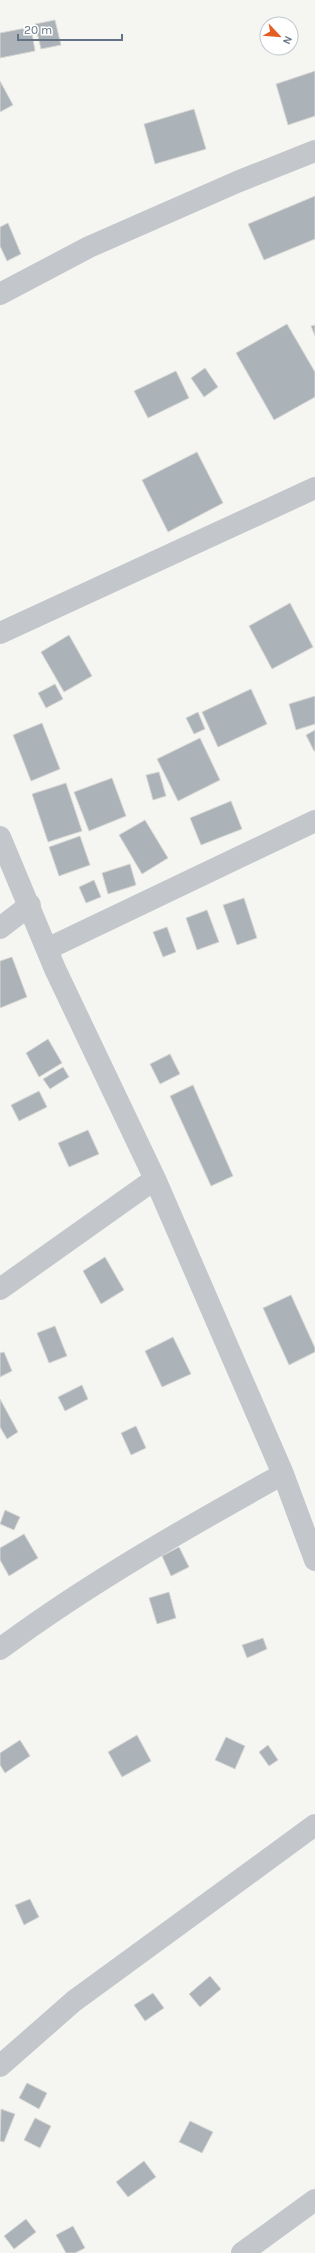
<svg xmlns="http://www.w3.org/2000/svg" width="315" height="2253" font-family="Karla,sans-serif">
<rect width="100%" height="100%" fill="#f5f6f2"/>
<path fill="#abb2b8" stroke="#d7d7d4" d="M55,20L61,45L41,49L35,24Z
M31,27L35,51L0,58V33Z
M315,71V116L288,125L276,84Z
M0,81L13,105L0,112Z
M194,109L206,149L155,164L144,124Z
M315,196V239L264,260L248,224Z
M8,223L21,254L7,261L0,246V227Z
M287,324L315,372V397L274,420L236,353Z
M315,325V336L311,326Z
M205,368L218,387L204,397L191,378Z
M176,371L189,398L148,418L134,391Z
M197,452L223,503L168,532L142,480Z
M290,603L313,647L272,669L249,626Z
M69,635L92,676L64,692L41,652Z
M55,684L63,699L46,708L38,693Z
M251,689L267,724L218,747L202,712Z
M315,696V724L296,730L289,704Z
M198,712L205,729L194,734L186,718Z
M42,723L60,769L31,781L13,735Z
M315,730V751H314L306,735Z
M200,738L220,780L178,801L157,759Z
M159,772L166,796L153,800L146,775Z
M112,778L126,816L89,831L74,792Z
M66,783L82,831L48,842L32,794Z
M231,801L242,829L201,845L190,818Z
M145,820L168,858L142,874L119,835Z
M80,836L90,865L59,876L49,847Z
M130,864L136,885L108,894L102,873Z
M94,880L101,897L86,903L79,887Z
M244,898L257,938L237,945L223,905Z
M207,910L219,942L197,950L186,918Z
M167,927L176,952L163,957L153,932Z
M12,957L27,997L0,1008V961Z
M48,1039L62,1063L39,1077L26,1053Z
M170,1054L180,1074L160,1084L150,1064Z
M63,1067L69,1077L50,1089L43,1079Z
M193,1085L233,1176L211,1186L170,1096Z
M39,1091L47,1107L19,1121L11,1105Z
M88,1130L99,1154L69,1167L58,1143Z
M105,1257L124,1290L101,1304L83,1271Z
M291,1295L315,1348V1352L289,1365L263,1308Z
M55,1326L67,1356L49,1363L37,1333Z
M173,1337L191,1374L162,1387L145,1351Z
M4,1352L12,1371L0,1377V1353Z
M82,1385L88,1399L65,1411L58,1397Z
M0,1399L18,1432L7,1439L0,1427Z
M136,1426L146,1448L131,1455L121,1433Z
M5,1510L20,1517L14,1530L0,1524Z
M24,1534L38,1558L9,1576L0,1560V1548Z
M179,1547L189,1567L171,1576L162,1556Z
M169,1592L176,1618L157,1624L149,1598Z
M263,1638L267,1649L247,1658L242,1645Z
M137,1735L151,1761L122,1777L108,1752Z
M226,1737L245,1746L235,1769L215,1760Z
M20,1740L30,1756L5,1773L0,1765V1753Z
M268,1745L278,1760L269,1766L259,1752Z
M30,1899L39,1917L24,1925L15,1905Z
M210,1976L221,1989L200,2007L189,1994Z
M153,1993L164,2008L145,2021L134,2005Z
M27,2083L47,2093L39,2109L19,2098Z
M1,2109L15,2114L4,2142L0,2141Z
M35,2118L51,2126L40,2148L24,2140Z
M190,2121L213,2132L202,2153L179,2142Z
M144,2161L156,2177L128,2197L116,2182Z
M26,2219L36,2232L14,2249L4,2236Z
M73,2226L85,2248L75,2253H66L56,2235Z"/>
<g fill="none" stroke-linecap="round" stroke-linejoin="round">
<path stroke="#c3c6ca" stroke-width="22" d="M0,294L89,247L237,182L315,151
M0,633L315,488
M0,837L55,969L155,1179L283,1474L315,1560
M0,928L30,905
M47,949L315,821
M0,1289L155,1179
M0,1649C89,1583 186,1528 283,1474
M0,2066L74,2001L315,1825
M242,2253L315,2200"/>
</g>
<g transform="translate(279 36) rotate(116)"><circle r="19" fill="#ffffff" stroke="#c1c7cd"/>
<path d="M0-3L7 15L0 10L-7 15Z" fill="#e45d23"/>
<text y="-6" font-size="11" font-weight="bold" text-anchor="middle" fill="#647383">N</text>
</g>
<path d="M18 34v6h104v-6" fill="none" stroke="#647383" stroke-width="2"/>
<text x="24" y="34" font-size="12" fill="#647383" stroke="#ffffff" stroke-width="3" paint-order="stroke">20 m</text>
</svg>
